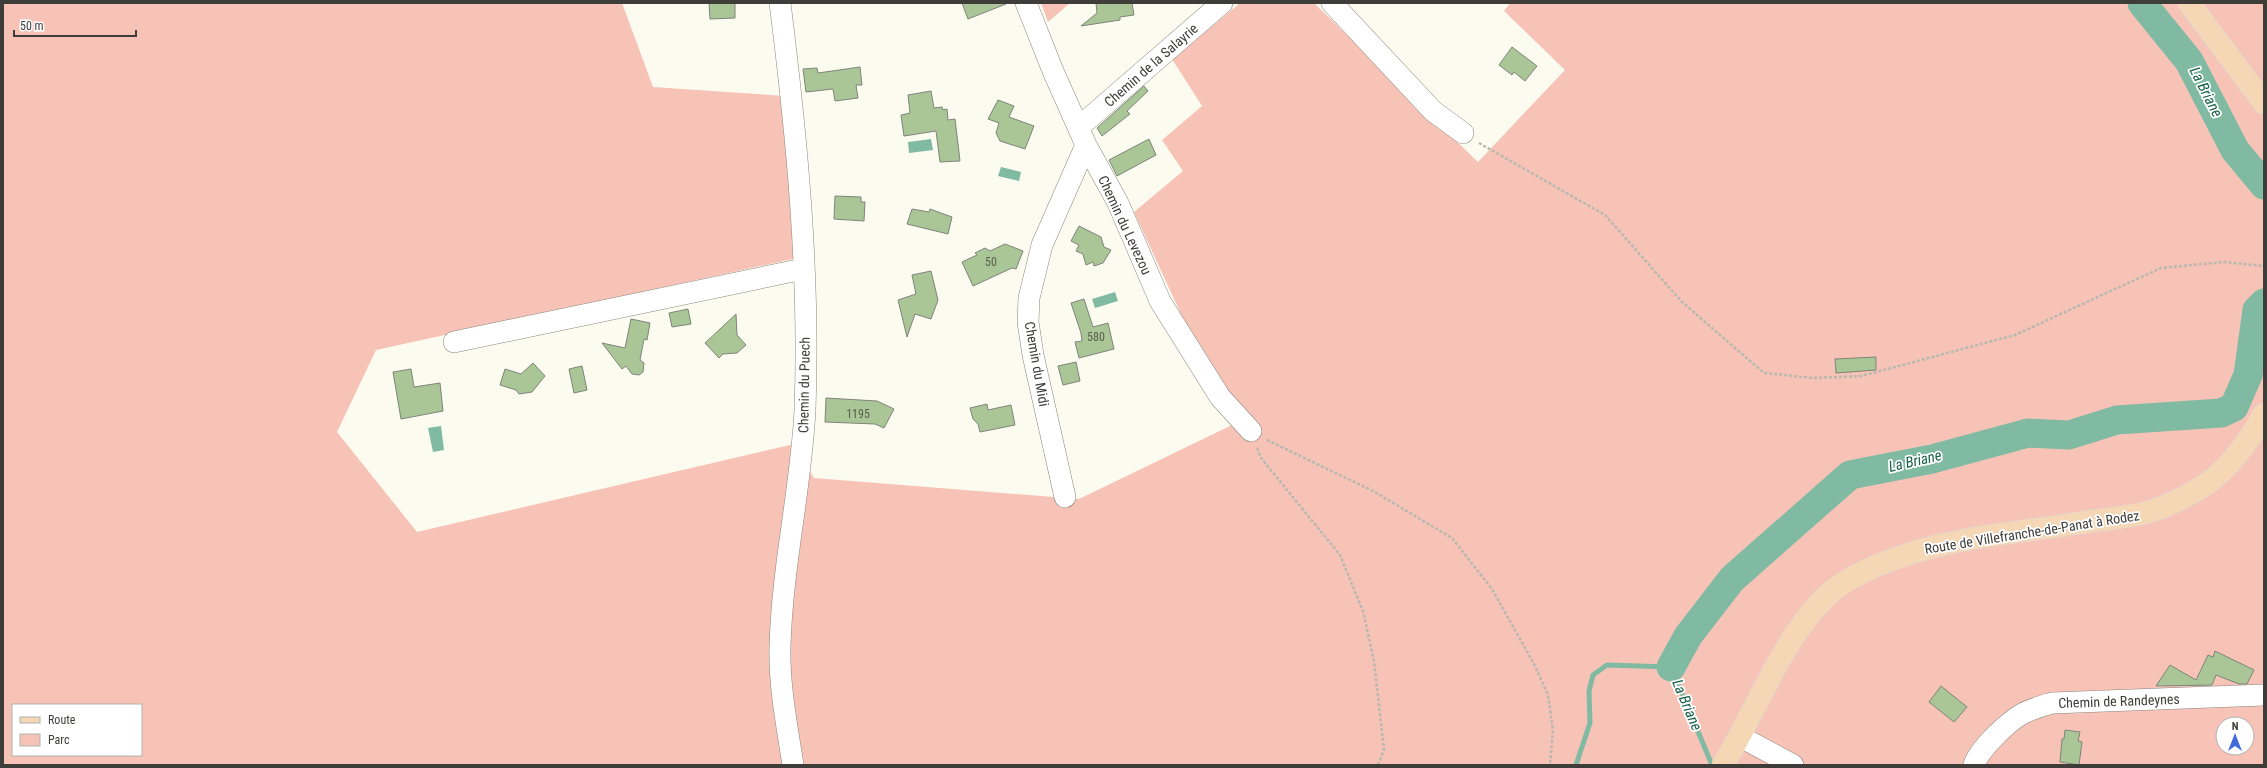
<svg xmlns="http://www.w3.org/2000/svg" width="2267" height="768" font-family="'Roboto Condensed',sans-serif">
<rect width="100%" height="100%" fill="#fcfbf0"/>
<path fill="#f7c3b7" fill-rule="evenodd" d="M3,3H622L653,87L785,96L797,258L376,350L337,432L417,532L794,444L814,478L1079,499L1232,425L1134,212L1183,171L1162,140L1202,106L1172,59L1240,3H1314L1478,162L1565,70L1504,11L1510,3H2264V765H3ZM13,705H141V755H13ZM2223,724H2247V748H2223Z
M1041,3H1070L1048,22Z"/>
<path fill="#80baa2" d="M931,139L933,150L909,153L908,142Z
M1001,167L1021,172L1019,181L998,176Z
M1115,292L1118,301L1095,308L1092,299Z
M441,426L444,450L433,452L428,428Z"/>
<g fill="none" stroke-linecap="round" stroke-linejoin="round">
<path stroke="#80baa2" stroke-width="5" d="M1576,765L1590,723L1589,691L1593,675L1607,665L1671,667L1712,765"/>
<path stroke="#80baa2" stroke-width="29" d="M2142,3L2189,61L2235,150L2264,185
M1671,667L1688,636L1732,579L1850,475L1932,459L2028,433L2069,435L2117,420L2221,413L2234,407L2248,375L2257,310L2264,303"/>
</g>
<path fill="#aac697" stroke="#7e847b" d="M709,3H735V18L710,19Z
M962,3H1005L1006,4L968,19Z
M1096,3H1132L1134,15L1120,17V20L1081,26L1097,13Z
M1512,47L1537,66L1525,81L1514,72L1512,75L1499,65Z
M860,67L862,85H856L858,98L835,101L833,89L806,92L803,69L817,68L818,73Z
M1144,86L1148,91L1127,111L1130,114L1102,136L1097,128Z
M931,91L934,108L942,107L943,110L947,109L948,120L955,119L960,161L940,162L936,131L904,136L901,115L910,113L908,95Z
M998,100L1014,106L1009,117L1034,126L1025,149L1000,141L996,133L999,123L988,119Z
M1149,139L1156,155L1117,176L1109,160Z
M835,196L861,197V202H865L864,221L834,219Z
M912,209L929,212L930,209L952,217L948,234L907,224Z
M1079,226L1101,237L1104,247L1111,250L1103,263L1094,266L1093,262L1086,265L1083,254L1076,251L1079,245L1071,241Z
M1005,244L1023,251L1016,269L1012,268L973,286L962,262L977,255L975,253L985,248L990,251Z
M931,271L938,300L931,319L915,314L907,337L898,300L916,294L912,275Z
M1084,299L1093,327L1108,323L1114,349L1079,358L1075,342L1082,341L1081,333L1071,303Z
M688,309L691,324L672,327L669,313Z
M736,314L737,335L746,345L737,353L723,354L719,358L705,343Z
M631,319L650,323L647,340L644,339L640,360L644,363L643,372L639,375L632,374L626,366L622,369L602,343L625,348Z
M1876,357V370L1836,373L1835,359Z
M1076,362L1080,381L1063,385L1058,366Z
M533,363L545,376L532,392L519,394L516,390L500,385L505,369L521,374Z
M582,366L587,390L574,393L569,369Z
M411,369L414,387L440,383L443,411L401,419L393,372Z
M826,398L877,401L894,409L884,428L875,424L825,422Z
M987,404L988,410L1011,405L1015,425L980,432L978,424L973,419L970,408Z
M2215,651L2254,670L2247,684H2239L2216,675L2212,685L2156,686L2170,665L2196,680L2208,655L2213,657Z
M1941,686L1967,707L1954,722L1929,702Z
M2065,730L2080,732L2078,741L2082,742L2079,765L2060,762L2062,739H2064Z"/>
<g fill="none" stroke-linecap="round" stroke-linejoin="round">
<g stroke="#88877d" stroke-width="22">
<path id="minor" d="M780,3C797,138 810,273 805,410C801,489 782,567 780,647C779,686 787,726 793,765
M1026,3L1053,71L1086,145L1118,203L1160,301L1220,397L1251,431
M1332,3L1433,111L1463,133
M1079,127L1222,3
M454,342L803,269
M1065,497L1033,355L1028,322L1029,298L1042,245L1086,145
M1741,737L1793,765
M1974,765C1979,749 2008,722 2022,714C2031,709 2042,706 2052,703L2264,695"/>
</g>
<g stroke="#d8d8d7" stroke-width="23">
<path id="major" d="M2189,3L2264,103
M1723,765C1756,712 1784,633 1831,592C1852,575 1877,565 1902,556C1961,536 2025,532 2086,522C2105,519 2125,518 2144,513C2159,510 2182,499 2195,491C2225,475 2248,443 2264,414"/>
</g>
<path stroke="#b9b8b0" stroke-width="2.5" stroke-dasharray="3 2" stroke-linecap="butt" d="M1479,143L1605,215L1682,302L1764,373L1813,378L1861,376L2015,335L2161,268L2223,262L2264,266
M1267,440L1373,491L1452,538L1492,589L1534,664L1548,695L1553,730L1550,765
M1257,448L1261,458L1340,555L1363,611L1374,661L1384,750L1378,765"/>
<use href="#minor" stroke="#fff" stroke-width="21"/>
<use href="#major" stroke="#f5d6b5" stroke-width="22"/>
</g>
<g text-anchor="middle" stroke-width="3.5" stroke-linejoin="round" paint-order="stroke">
<g font-size="12" fill="#595f50">
<text x="991" y="266">50</text>
<text x="1096" y="341">580</text>
<text x="858" y="418">1195</text>
</g>
<g font-size="14" fill="#3e3d39" stroke="#fff">
<text transform="translate(1151 65) rotate(-41)" y="5">Chemin de la Salayrie</text>
<text transform="translate(1125 225) rotate(65)" y="5">Chemin du Levezou</text>
<text transform="translate(1037 364) rotate(80)" y="5">Chemin du Midi</text>
<text transform="translate(804 385) rotate(-89)" y="5">Chemin du Puech</text>
<text transform="translate(2032 532) rotate(-9)" y="5">Route de Villefranche-de-Panat à Rodez</text>
<text transform="translate(2119 701) rotate(-2)" y="5">Chemin de Randeynes</text>
</g>
<g font-size="15" font-style="italic" fill="#196149" stroke="#fff">
<text transform="translate(2206 92) rotate(63)" y="5">La Briane</text>
<text transform="translate(1915 461) rotate(-13)" y="5">La Briane</text>
<text transform="translate(1687 705) rotate(67)" y="5">La Briane</text>
</g>
</g>
<rect width="2267" height="768" fill="none" stroke="#3e3d39" stroke-width="8"/>
<rect x="12" y="704" width="130" height="52" fill="#ffffff" stroke="#b2b1b0"/>
<rect x="20" y="717" width="20" height="6" fill="#f5d6b5" stroke="#b2b1b0"/>
<text x="48" y="724" font-size="12" fill="#3e3d39">Route</text>
<rect x="20" y="734" width="20" height="12" fill="#f7c3b7" stroke="#b2b1b0"/>
<text x="48" y="744" font-size="12" fill="#3e3d39">Parc</text>
<g transform="translate(2235 736)"><circle r="19" fill="#ffffff" stroke="#b2b1b0"/>
<path d="M0-3L7 15L0 10L-7 15Z" fill="#416adb"/>
<text y="-6" font-size="11" font-weight="bold" text-anchor="middle" fill="#3e3d39">N</text>
</g>
<path d="M14 30v6h122v-6" fill="none" stroke="#3e3d39" stroke-width="2"/>
<text x="20" y="30" font-size="12" fill="#3e3d39" stroke="#ffffff" stroke-width="3" paint-order="stroke">50 m</text>
</svg>
